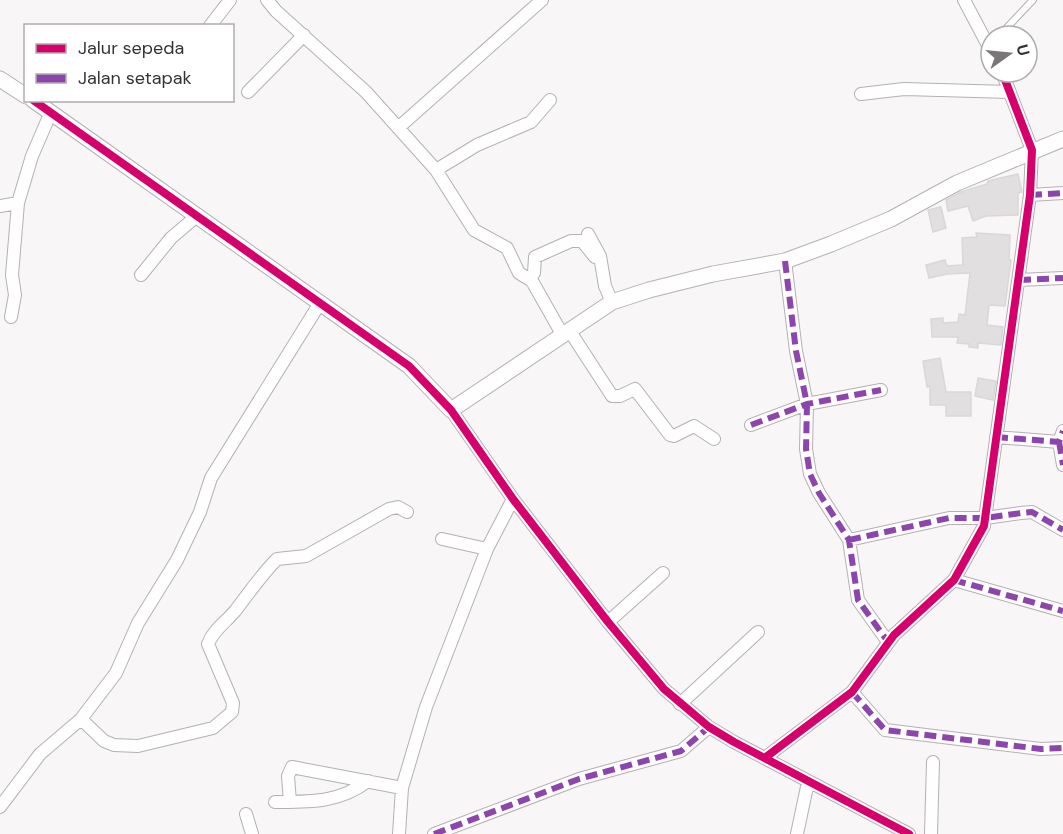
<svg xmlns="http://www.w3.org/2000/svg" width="1063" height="834" font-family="'DM Sans',sans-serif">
<rect width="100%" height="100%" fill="#f9f6f7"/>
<path fill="#e1dfdf" stroke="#dad7d8" stroke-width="1.5" d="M1018,174L1022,192L1018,193V215L986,216L973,221L968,206L948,211L946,200L961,192L987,184L988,181Z
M941,207L946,228L933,232L928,210Z
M976,233L1010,235L1009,260H1011L1005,306L989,305L987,325L1003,327L1001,345L978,343V348L969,347V344L957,343L958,337H932L931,319L943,318V323L958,322L959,314L965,315L970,273L947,274L929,278L926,265L945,260L947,266L963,265L962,238L977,237Z
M940,358L946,392H971V416H946V405H930V386L927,387L923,361Z
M978,378L996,381L993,400L975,396Z"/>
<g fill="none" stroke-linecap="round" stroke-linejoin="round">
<g stroke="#b3b1b2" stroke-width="8">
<path id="service" d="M999,36L1033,0"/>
</g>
<g stroke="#b3b1b2" stroke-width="14">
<path id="minor" d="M267,0L276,11L366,92L436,170
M964,0L991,51
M210,26L230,0
M248,92L304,35
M861,94L904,89L1010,92
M550,100L531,122L477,145L436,170L474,230L507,248L519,273L532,281L562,334
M398,128L542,0
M1030,195L1063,193
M0,206L18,203L32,156L51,112
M588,234L600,256L605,286L612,302
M785,261L796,351L807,404L806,449L810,474L819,493L849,540L858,600L888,642
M141,275L171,238L198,215
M530,278L534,273L535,257L571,241H582L595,257L600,256
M1019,280L1063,278
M11,317L15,295L12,275L18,203
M569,330L612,396H620L635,389L670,435L674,436L694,426L714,439
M451,410L513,499L608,622L664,689L709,727L734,742L909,834
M751,425L807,404L881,390
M996,437L1059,442L1063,431
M1059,442L1063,465
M442,539L487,549
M849,540L949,518H985L1021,513L1032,512L1063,530
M954,580L1063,611
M608,622L663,573
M852,692L885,730L1041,749L1063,748
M680,704L758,632
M81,719L104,741L114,745L138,746L213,728L232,712L233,703L208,644C213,630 226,622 235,611C249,593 261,575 277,559L306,556L389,509L398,507L407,512
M766,757L852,692L894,635L954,580L984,526L1030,195L1032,150L1002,72
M275,802C310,802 339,803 368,781
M290,802L288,776L292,767L402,788
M0,807L40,754L81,719L116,673L138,623L177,560L200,512L211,478L320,303
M246,814L252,834
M399,834L402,788L426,707L487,549L513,499
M434,834L579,779L681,751L709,727
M797,834L808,782
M931,834L933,762"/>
</g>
<g stroke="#b3b1b2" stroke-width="17">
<path id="tertiary" d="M0,79L26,96
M33,100L409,366L451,410L612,302L649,290L713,274L785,261L831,244L891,219L957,183L1063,139"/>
</g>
<use href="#service" stroke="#fefefe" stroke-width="6"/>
<use href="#minor" stroke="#fefefe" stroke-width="12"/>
<use href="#tertiary" stroke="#fefefe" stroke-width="15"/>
<path stroke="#8e44ad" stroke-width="6" stroke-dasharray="12 6" stroke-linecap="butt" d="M1030,195L1063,193
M785,261L796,351L807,404L806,449L810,474L819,493L849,540L858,600L888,642
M1019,280L1063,278
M751,425L807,404L881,390
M996,437L1059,442L1063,431
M1059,442L1063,465
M849,540L949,518H985L1021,513L1032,512L1063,530
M954,580L1063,611
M852,692L885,730L1041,749L1063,748
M434,834L579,779L681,751L709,727"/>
<g stroke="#fff" stroke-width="11">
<path id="cycleway" d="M33,100L409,366L451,410L513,499L608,622L664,689L709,727L734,742L909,834
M766,757L852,692L894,635L954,580L984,526L1030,195L1032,150L1002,72"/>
</g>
<use href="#cycleway" stroke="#d6006c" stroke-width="8"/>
</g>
<rect x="24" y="24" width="210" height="78" fill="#ffffff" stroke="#aeadad" stroke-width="1.5"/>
<rect x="36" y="44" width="30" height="9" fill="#d6006c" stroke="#aeadad" stroke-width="1.5"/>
<text x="78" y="54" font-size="18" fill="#343333">Jalur sepeda</text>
<rect x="36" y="74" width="30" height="9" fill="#8e44ad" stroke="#aeadad" stroke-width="1.5"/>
<text x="78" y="84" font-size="18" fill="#343333">Jalan setapak</text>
<g transform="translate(1009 54) rotate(75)"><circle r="28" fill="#ffffff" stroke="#aeadad" stroke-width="1.5"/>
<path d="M0-4.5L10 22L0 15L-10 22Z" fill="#797778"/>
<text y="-9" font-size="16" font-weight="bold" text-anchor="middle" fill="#343333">U</text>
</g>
</svg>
